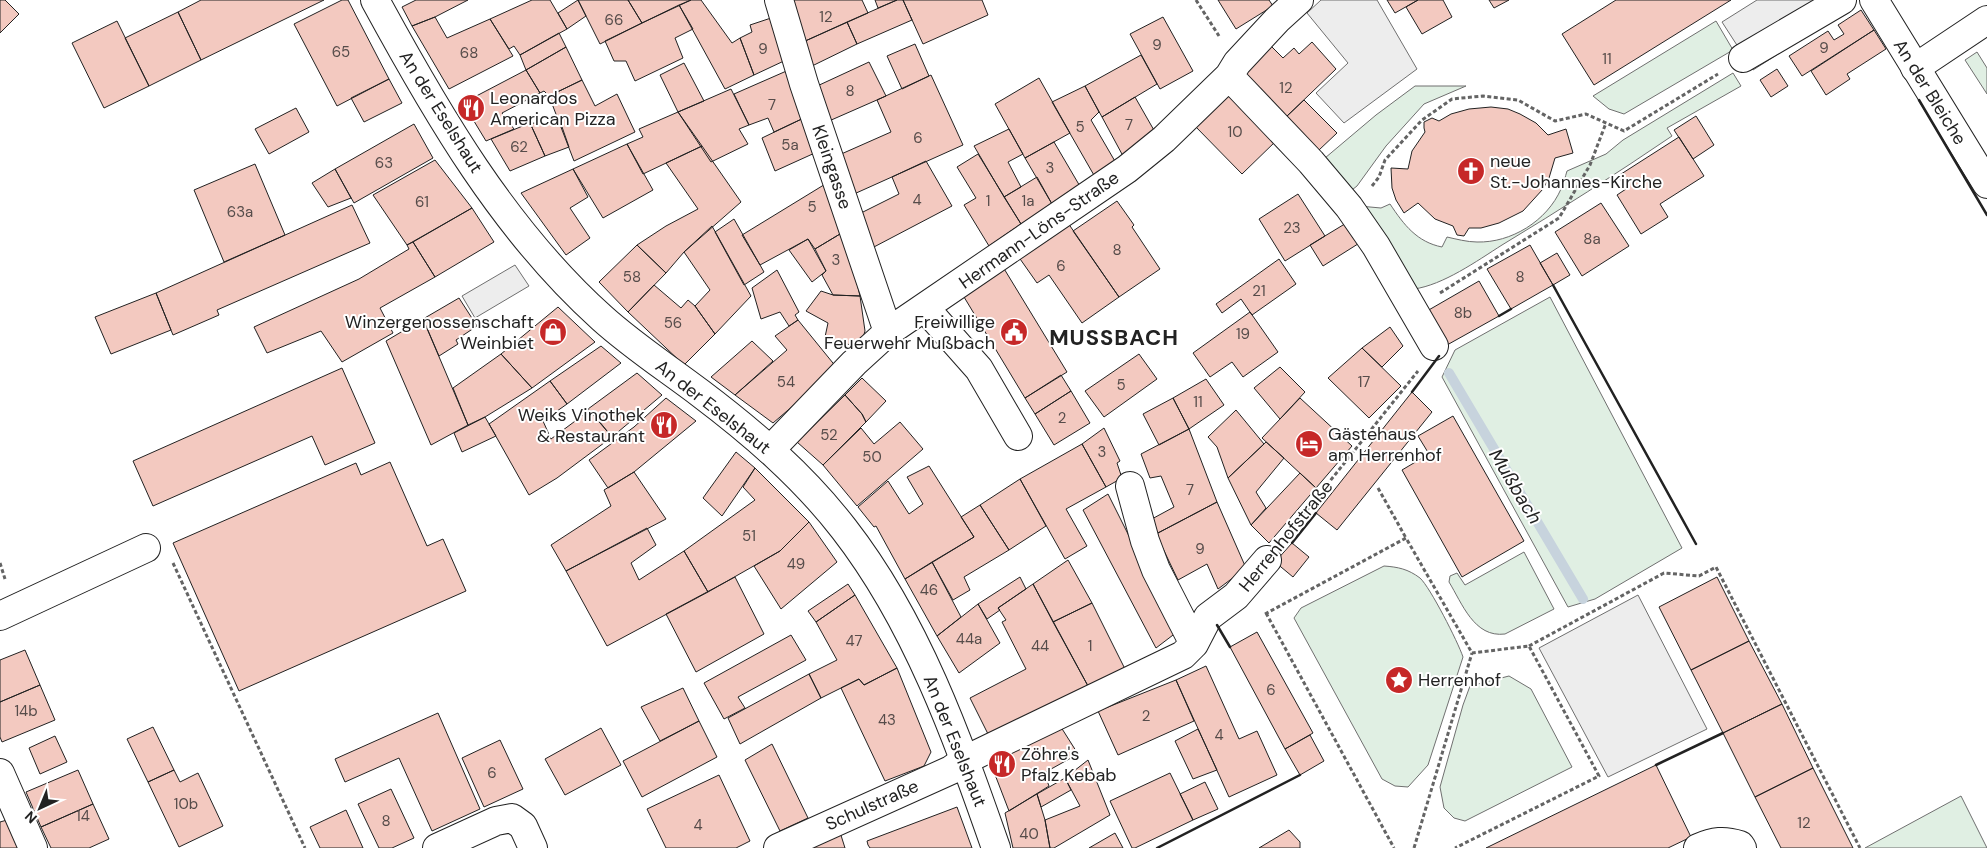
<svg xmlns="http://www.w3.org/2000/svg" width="1987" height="848" font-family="'DM Sans',sans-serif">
<rect width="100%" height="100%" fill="#fff"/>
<path fill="#e0efe3" stroke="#6f6f6f" d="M1716,21L1733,50L1624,114L1609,109L1593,96Z
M1977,52L1987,68V94L1965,60Z
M1733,73L1741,86L1667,128L1672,136C1616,174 1560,210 1502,245C1477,261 1443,285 1414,289L1359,206L1381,208L1390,204C1404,225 1417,242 1442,247L1447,237C1456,239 1467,242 1477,242C1511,243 1547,221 1561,189C1564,184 1565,177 1567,171L1606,154L1623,140Z
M1415,86H1466L1424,104L1386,146L1357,186L1348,193L1325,158L1376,115Z
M1550,297L1682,548L1595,599L1568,607L1442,377L1455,350Z
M1524,552L1554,609L1505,634C1474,638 1462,603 1449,582L1450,576L1457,573L1465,585Z
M1384,566C1398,567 1408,569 1420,578C1430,587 1458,642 1463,657L1428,765L1408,787L1395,786L1382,779L1294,618L1301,608Z
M1509,676L1531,689L1572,767L1465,821L1454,818L1444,808L1440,787L1463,705L1470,686Z
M1961,796L1987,848H1865Z"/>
<path fill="#ededed" stroke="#6f6f6f" d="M1321,0H1377L1417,69L1344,123L1316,93L1348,63L1307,13Z
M1757,0H1828L1838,16L1753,70L1722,22Z
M515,265L529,286L475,318L462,296Z
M1638,595L1707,729L1608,777L1539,648Z"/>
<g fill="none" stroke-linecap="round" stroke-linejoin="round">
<path stroke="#c7d3dd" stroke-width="10" d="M1449,373L1583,599"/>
</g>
<path fill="#f3c9c0" stroke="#222" d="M0,0H5L19,14L0,33Z
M201,0H324L201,60L178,12Z
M342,0H348L389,79L337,106L294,24Z
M416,0H468L435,17L412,26L402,7Z
M532,0H550L567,29L520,55L514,46L509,49L490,19Z
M578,0H628L642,23L600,44Z
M578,0L586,16L567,29L558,13Z
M628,0H691L642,23Z
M691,0H701L732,43L740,38L754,75L725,89L679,5Z
M789,0H862L868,13L803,42Z
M875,0H897L878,8Z
M897,0H903L912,20L857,44L847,22Z
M903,0H982L988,15L923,44Z
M1218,0H1269L1273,6L1236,29Z
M1387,0H1418L1395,13Z
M1418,0H1443L1452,17L1422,34L1406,7Z
M1489,0H1509L1494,8Z
M1616,0H1731L1594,85L1562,34Z
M679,5L693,29L675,38L683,58L635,81L626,61H614L605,41Z
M1861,10L1874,30L1802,76L1789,56L1828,31L1834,40L1844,34L1838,25Z
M178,12L201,60L149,86L125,38Z
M435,17L447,38L490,19L513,56L449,89L412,26Z
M1163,17L1193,71L1160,89L1130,34Z
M771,18L786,60L754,75L740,38L752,32L750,25Z
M117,21L149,86L104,108L72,43Z
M847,22L857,44L812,66L803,42Z
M1874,30L1886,49L1847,74L1850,79L1826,95L1811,71Z
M559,33L566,47L526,70L520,55Z
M1312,42L1336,69L1285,118L1244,76L1269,44L1283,58L1294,48L1299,54Z
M915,44L929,76L902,89L887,56Z
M566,47L582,80L549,96L544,91L540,93L526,70Z
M1141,55L1157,84L1102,117L1085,86Z
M869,62L886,96L829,121L815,87Z
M684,63L704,101L678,112L660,75Z
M791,69L808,116L774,132L768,118L749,125L734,94Z
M1777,69L1788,86L1771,97L1760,80Z
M526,70L540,93L502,113L514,129L486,141L463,103Z
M931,75L963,145L854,194L839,155L891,132L877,100Z
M1039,78L1070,133L1025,158L995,104Z
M389,79L402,103L364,122L351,98Z
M582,80L595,106L617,94L635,132L574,161L549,96Z
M1085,86L1099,112L1091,120L1116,163L1095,177L1052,102Z
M731,89L749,125L739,129L748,144L711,162L678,112Z
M1229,95L1277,140L1242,174L1194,125Z
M1135,97L1155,132L1123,156L1102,117Z
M1304,100L1337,133L1319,150L1285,118Z
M1491,107L1508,109L1520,114L1536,123L1548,135L1566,129L1573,153L1555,158L1549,178L1543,189L1523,211L1499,223L1481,228H1469L1464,236L1457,235L1453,226L1435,219L1418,203L1404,213L1396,200L1392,188L1391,168L1408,169L1412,151L1425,132L1424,128V122L1432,118L1439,121L1451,114L1469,109Z
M296,108L309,132L269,154L255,129Z
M678,112L702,146L643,174L627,144L643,137L639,129Z
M808,116L817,152L775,171L762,138Z
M1696,116L1714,145L1693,159L1674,130Z
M530,123L545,156L510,171L491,139Z
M530,123L561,124L569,147L545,156Z
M414,124L433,158L354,203L335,169Z
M1009,129L1023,154L1008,162L1021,187L1004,197L974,146Z
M1679,137L1704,176L1660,204L1668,217L1641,234L1617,195L1626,189L1618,176Z
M1054,142L1081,188L1052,204L1025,158Z
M627,144L653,190L603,218L573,169Z
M702,146L741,202L684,252L666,273L637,245L666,226L698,209L666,163Z
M978,154L1021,224L989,246L964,205L976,198L957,167Z
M435,160L472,208L407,245L373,195Z
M926,161L952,206L872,248L861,213L899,194L892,177Z
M255,164L285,235L224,262L194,190Z
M335,169L351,198L328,207L312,183Z
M573,169L588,197L570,208L590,238L566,255L521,193Z
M1037,177L1052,204L1021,224L1004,197Z
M827,183L845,231L815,249L808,239L760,265L742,235Z
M1298,194L1325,236L1285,261L1259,219Z
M1117,201L1134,225L1132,227L1160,269L1119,297L1073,231Z
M1601,203L1629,246L1582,276L1555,232Z
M352,205L370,243L217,310L219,315L173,335L156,293Z
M472,208L494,242L435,277L413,242Z
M734,219L764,272L744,285L715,232Z
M1348,222L1361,242L1323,266L1310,245Z
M1068,223L1119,297L1082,323L1049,275L1037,283L1018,256Z
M712,226L751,296L715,334L695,306L710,290L684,252Z
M845,231L860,296L833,295L822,275L826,271L815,249Z
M808,239L826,271L812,282L789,250Z
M413,242L435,277L380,308L393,333L342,362L321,331L267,353L254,327L359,279L409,249L407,245Z
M637,245L666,273L628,312L599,282Z
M1530,245L1553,285L1511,309L1487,269Z
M1557,253L1570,275L1553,285L1540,263Z
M1279,259L1296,284L1252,315L1241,299L1222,313L1216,304Z
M1003,267L1067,372L1025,398L961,292Z
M777,270L799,312L795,315L798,320L789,326L780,312L761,319L752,288Z
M1479,281L1499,316L1447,345L1427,311Z
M654,285L681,308L688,300L695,306L715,334L684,365L628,312Z
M821,291L833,295L860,296L865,331L860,348L825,337L828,323L806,311Z
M156,293L171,330L111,354L95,317Z
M459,298L477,326L456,340L458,344L439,356L423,319Z
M558,307L595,342L532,388L501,354Z
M1250,312L1278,352L1243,377L1232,362L1210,377L1193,353Z
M423,319L468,425L431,445L386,341Z
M798,320L837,368L773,423L735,395L787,350L775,336Z
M1390,327L1403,346L1382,367L1362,348Z
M752,341L773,361L735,395L711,377Z
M601,346L621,363L567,404L550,381Z
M1362,348L1401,386L1369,418L1328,378Z
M501,354L532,388L485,417L468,425L453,388Z
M1139,354L1157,379L1104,417L1085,391Z
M1280,367L1305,392L1280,419L1254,388Z
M342,368L375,443L325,465L312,436L153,506L133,461Z
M637,373L662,395L612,437L588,409Z
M1061,375L1071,391L1035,414L1025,398Z
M862,378L886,401L866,422L862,414L845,395Z
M1206,379L1224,405L1189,429L1173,398Z
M550,381L567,404L543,421L551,439L590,410L612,437L557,478L529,495L489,424Z
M1071,391L1090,423L1054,445L1035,414Z
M1412,392L1432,412L1337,530L1316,513Z
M845,395L862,414L866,422L823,465L797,442Z
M666,398L696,421L634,472L608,488L589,460L634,427Z
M1173,398L1189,429L1159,445L1143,414Z
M1300,398L1352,446L1316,488L1262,438Z
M1236,410L1264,444L1228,478L1217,447L1208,437Z
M1453,416L1524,541L1462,577L1402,470L1429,454L1418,436Z
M485,417L496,436L462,452L454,433Z
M900,422L923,449L857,506L823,465L861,428L874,444Z
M1104,428L1120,461L1117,463L1122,478L1106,487L1082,444Z
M1189,429L1217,502L1156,534L1150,520L1174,507L1161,476L1150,478L1141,454Z
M1266,442L1284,458L1256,492L1266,508L1251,525L1228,478Z
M1082,444L1106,487L1066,509L1087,546L1065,559L1020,479Z
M736,452L755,468L722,516L703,498Z
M390,462L427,546L443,539L466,591L239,691L173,543L356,463L361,475Z
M929,466L974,537L905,579L876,526L874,527L858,507L888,481L909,514L923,504L907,477Z
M755,468L809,522L780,551L708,592L684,551L755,500L743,487Z
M634,472L666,519L566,571L551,545L611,506L604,490Z
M1300,473L1316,488L1269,543L1251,525Z
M1020,479L1046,526L1009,550L980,505Z
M1108,494L1177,632L1156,648L1083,510Z
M1217,502L1246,568L1218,589L1207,564L1178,580L1156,534Z
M980,505L1009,550L964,577L970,590L953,600L932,562L974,537L961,517Z
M809,522L837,562L781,609L754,566L780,551Z
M647,528L656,545L631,563L639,580L684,551L708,592L607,646L566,571Z
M1292,543L1309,557L1293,577L1275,562Z
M1068,560L1092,603L1053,622L1033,584Z
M932,562L961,617L937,636L905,579Z
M735,577L764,634L696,672L666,614Z
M1020,577L1026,589L998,608L1000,610L987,619L978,604Z
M1717,577L1749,641L1691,670L1659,607Z
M848,584L855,595L816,622L808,611Z
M1033,584L1088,686L988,734L970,698L1026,669L1002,622L1006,620L998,608Z
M855,595L897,668L864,685L859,679L821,698L809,674L837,660L816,622Z
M1092,603L1125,669L1088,686L1053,622Z
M978,604L1000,643L959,673L937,636Z
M1257,632L1313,733L1285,749L1230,647Z
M791,635L806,660L738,697L745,708L724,719L704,683Z
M1749,641L1782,704L1723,733L1691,670Z
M25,650L40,685L0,702V660Z
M1206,666L1239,739L1257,731L1277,775L1229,797L1176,680Z
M897,668L931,752L924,766L885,781L841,688L859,679L864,685Z
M809,674L821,698L740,744L728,718Z
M1176,680L1194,721L1118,755L1098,711Z
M40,685L55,720L2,742L0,737V702Z
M683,688L699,721L660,741L641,707Z
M1782,704L1813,768L1755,797L1723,733Z
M438,713L480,809L432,831L399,758L345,782L335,759Z
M699,721L717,757L642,797L623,761Z
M1059,724L1078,754L1044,773L1049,786L1009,811L989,759Z
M153,727L174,770L148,782L127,739Z
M601,728L621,765L565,795L545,759Z
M1198,729L1217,770L1193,779L1175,741Z
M1310,735L1324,761L1300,775L1285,749Z
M55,736L67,762L40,774L29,748Z
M500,740L523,789L484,807L462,758Z
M772,744L808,818L780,831L745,760Z
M1088,760L1110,815L1054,848H1050L1045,820L1080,806L1065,778Z
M1656,765L1691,837L1668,848H1486Z
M1813,768L1853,848H1781L1755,797Z
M78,770L93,804L41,827L26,792Z
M174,770L180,782L198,773L223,826L179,847L148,782Z
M1170,773L1193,820L1135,848H1132L1110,801Z
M719,775L750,841L736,848H666L647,809Z
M1065,778L1071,790L1041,807L1037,794Z
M1205,782L1218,809L1193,820L1180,794Z
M391,789L414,838L392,848H379L358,804Z
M1037,794L1045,820L1050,848H1013L1005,813Z
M93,804L109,839L89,848H51L41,827Z
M957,807L972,848H870L868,845L867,841Z
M346,810L363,848H320L310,827Z
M7,820L19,848H0V822Z
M839,829L845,848H793Z
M1289,830L1300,842V848H1259Z
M1115,833L1123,848H1089Z"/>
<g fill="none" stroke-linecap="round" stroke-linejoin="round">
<g stroke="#222" stroke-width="30">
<path id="minor" d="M779,0L804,84L888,332
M1743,58L1842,0
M1915,68L1987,20
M1229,76L1311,162L1349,207L1376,246L1434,346
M925,308L979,369L1018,436
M770,450L854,363L888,332L1127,169L1164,139L1229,76L1237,63L1277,20L1299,0
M1130,486L1145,541L1156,570L1194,644
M0,616L146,548
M0,773L33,848
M437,848L496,821L512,818L523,826L533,848
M778,848L951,770L965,760L1183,655L1194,644L1208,617L1236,596L1267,560
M1698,848C1714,841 1724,840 1740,845L1742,848"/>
</g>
<g stroke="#222" stroke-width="30">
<path id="major" d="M375,0C437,114 504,230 602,318C633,346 667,368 700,393C753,433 803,476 844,529C917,623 957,737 996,848
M1874,0L1987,184"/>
</g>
<path stroke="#646464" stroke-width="3" stroke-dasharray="4 2.5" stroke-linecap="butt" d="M1196,0L1219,36
M1372,186L1379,177L1385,160L1422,120L1452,99L1483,96L1518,100L1555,121L1586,114L1624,131L1718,74
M1440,293L1559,218L1590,165L1606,123
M1378,488L1406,538
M1286,536L1418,371
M0,563L5,579
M173,563L305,848
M1266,613L1394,848
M1265,614L1406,538L1472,653L1529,646L1599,776L1455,848
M1529,646L1664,573L1699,576L1716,567L1860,848
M1414,848L1472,653"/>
<use href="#minor" stroke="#fff" stroke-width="28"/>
<use href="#major" stroke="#fff" stroke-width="28"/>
<path stroke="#222" stroke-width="2.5" d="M1919,100L1987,215
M1553,285L1696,544
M1499,316L1511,309
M1412,392L1439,356
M1292,543L1316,513
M1217,625L1230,647
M1656,765L1723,733
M1157,848L1300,775"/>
</g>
<defs>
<g id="restaurant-disc" transform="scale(1.4375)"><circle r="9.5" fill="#c62828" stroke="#fff"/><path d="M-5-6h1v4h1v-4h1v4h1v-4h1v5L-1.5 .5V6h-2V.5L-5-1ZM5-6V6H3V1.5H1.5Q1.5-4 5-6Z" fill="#fff"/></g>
<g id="church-disc" transform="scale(1.4375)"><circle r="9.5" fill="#c62828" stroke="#fff"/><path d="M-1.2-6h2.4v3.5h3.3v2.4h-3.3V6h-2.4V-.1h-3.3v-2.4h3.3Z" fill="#fff"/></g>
<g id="shop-disc" transform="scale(1.4375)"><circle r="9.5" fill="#c62828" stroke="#fff"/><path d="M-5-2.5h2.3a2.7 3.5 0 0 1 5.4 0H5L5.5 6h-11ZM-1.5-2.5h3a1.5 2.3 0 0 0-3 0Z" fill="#fff"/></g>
<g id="civic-disc" transform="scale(1.4375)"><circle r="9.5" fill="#c62828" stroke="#fff"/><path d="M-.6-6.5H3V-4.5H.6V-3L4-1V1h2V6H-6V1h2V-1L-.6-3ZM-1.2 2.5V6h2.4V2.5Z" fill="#fff"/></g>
<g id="hotel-disc" transform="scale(1.4375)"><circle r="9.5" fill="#c62828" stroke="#fff"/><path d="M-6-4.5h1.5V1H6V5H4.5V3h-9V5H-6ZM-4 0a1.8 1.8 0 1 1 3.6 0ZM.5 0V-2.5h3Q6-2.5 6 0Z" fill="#fff"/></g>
<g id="sight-disc" transform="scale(1.4375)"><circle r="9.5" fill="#c62828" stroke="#fff"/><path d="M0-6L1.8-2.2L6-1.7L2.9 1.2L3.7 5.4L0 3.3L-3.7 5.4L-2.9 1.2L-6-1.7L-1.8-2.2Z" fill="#fff"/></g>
</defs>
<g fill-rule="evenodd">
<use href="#restaurant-disc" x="471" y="108"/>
<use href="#church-disc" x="1471" y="171"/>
<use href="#shop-disc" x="553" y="332"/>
<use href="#civic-disc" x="1014" y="332"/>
<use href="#restaurant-disc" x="664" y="425"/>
<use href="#hotel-disc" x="1309" y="444"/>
<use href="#sight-disc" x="1399" y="680"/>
<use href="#restaurant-disc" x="1002" y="764"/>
</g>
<g text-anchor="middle" stroke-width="4" stroke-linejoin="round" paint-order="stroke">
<g font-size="15" fill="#564c4a">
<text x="826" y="22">12</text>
<text x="614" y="25">66</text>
<text x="1157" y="50">9</text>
<text x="1824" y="53">9</text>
<text x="763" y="54">9</text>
<text x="341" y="57">65</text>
<text x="469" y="58">68</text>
<text x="1607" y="64">11</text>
<text x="1286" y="93">12</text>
<text x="850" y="96">8</text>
<text x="772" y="110">7</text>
<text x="1129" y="130">7</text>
<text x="1080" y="132">5</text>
<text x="1235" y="137">10</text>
<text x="918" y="143">6</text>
<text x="790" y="150">5a</text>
<text x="519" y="152">62</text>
<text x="384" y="168">63</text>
<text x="1050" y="173">3</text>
<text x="917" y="205">4</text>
<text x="988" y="206">1</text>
<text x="1028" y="206">1a</text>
<text x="422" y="207">61</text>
<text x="812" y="212">5</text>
<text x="240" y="217">63a</text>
<text x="1292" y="233">23</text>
<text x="1592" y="244">8a</text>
<text x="1117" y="255">8</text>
<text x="836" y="265">3</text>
<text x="1061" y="271">6</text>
<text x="632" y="282">58</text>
<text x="1520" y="282">8</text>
<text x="1259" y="296">21</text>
<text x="1463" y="318">8b</text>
<text x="673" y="328">56</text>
<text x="1243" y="339">19</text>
<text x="786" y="387">54</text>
<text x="1364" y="387">17</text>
<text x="1121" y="390">5</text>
<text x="1198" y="407">11</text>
<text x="1062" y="423">2</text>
<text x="829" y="440">52</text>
<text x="1102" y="457">3</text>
<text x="872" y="462">50</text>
<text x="1190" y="495">7</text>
<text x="749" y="541">51</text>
<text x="1200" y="554">9</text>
<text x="796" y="569">49</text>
<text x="929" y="595">46</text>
<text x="969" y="644">44a</text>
<text x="854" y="646">47</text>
<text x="1040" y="651">44</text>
<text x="1090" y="651">1</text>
<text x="1271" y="695">6</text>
<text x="26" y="716">14b</text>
<text x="1146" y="721">2</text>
<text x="887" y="725">43</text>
<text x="1219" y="740">4</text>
<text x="492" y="778">6</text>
<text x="186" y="809">10b</text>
<text x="83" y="821">14</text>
<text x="386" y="826">8</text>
<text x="1804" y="828">12</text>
<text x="698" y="830">4</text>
<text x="1029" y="839">40</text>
</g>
<g font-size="18" fill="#222" stroke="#fff">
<text transform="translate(1930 92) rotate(58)" y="6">An der Bleiche</text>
<text transform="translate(441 112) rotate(58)" y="6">An der Eselshaut</text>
<text transform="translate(832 167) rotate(71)" y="6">Kleingasse</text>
<text transform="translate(1039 230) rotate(-35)" y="6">Hermann-Löns-Straße</text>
<text transform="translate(713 407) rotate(38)" y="6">An der Eselshaut</text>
<text transform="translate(1286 536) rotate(-51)" y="6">Herrenhofstraße</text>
<text transform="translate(955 741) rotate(68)" y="6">An der Eselshaut</text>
<text transform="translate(872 805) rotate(-24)" y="6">Schulstraße</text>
</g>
<g font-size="18" fill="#222" stroke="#fff" text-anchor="start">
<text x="490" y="104">Leonardos<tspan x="490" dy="21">American Pizza</tspan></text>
<text x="1490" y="167">neue<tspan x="1490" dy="21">St.-Johannes-Kirche</tspan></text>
<text x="534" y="328" text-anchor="end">Winzergenossenschaft<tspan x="534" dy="21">Weinbiet</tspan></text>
<text x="995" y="328" text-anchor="end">Freiwillige<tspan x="995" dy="21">Feuerwehr Mußbach</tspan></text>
<text x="645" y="421" text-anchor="end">Weiks Vinothek<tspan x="645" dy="21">&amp; Restaurant</tspan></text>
<text x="1328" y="440">Gästehaus<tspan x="1328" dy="21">am Herrenhof</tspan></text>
<text x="1418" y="686">Herrenhof</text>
<text x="1021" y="760">Zöhre's<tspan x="1021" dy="21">Pfalz Kebab</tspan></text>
</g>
<g font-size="19" font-style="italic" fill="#222" stroke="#fff">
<text transform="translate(1516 486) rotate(59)" y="7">Mußbach</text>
</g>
<g font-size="22" font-weight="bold" letter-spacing="1" fill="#222" stroke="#fff">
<text x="1114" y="345">MUSSBACH</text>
</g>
</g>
<g transform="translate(40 808) rotate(224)" stroke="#ffffff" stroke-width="4" paint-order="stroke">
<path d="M0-4L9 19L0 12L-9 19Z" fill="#222222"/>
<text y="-8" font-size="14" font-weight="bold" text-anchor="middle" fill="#222222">N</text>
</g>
</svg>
